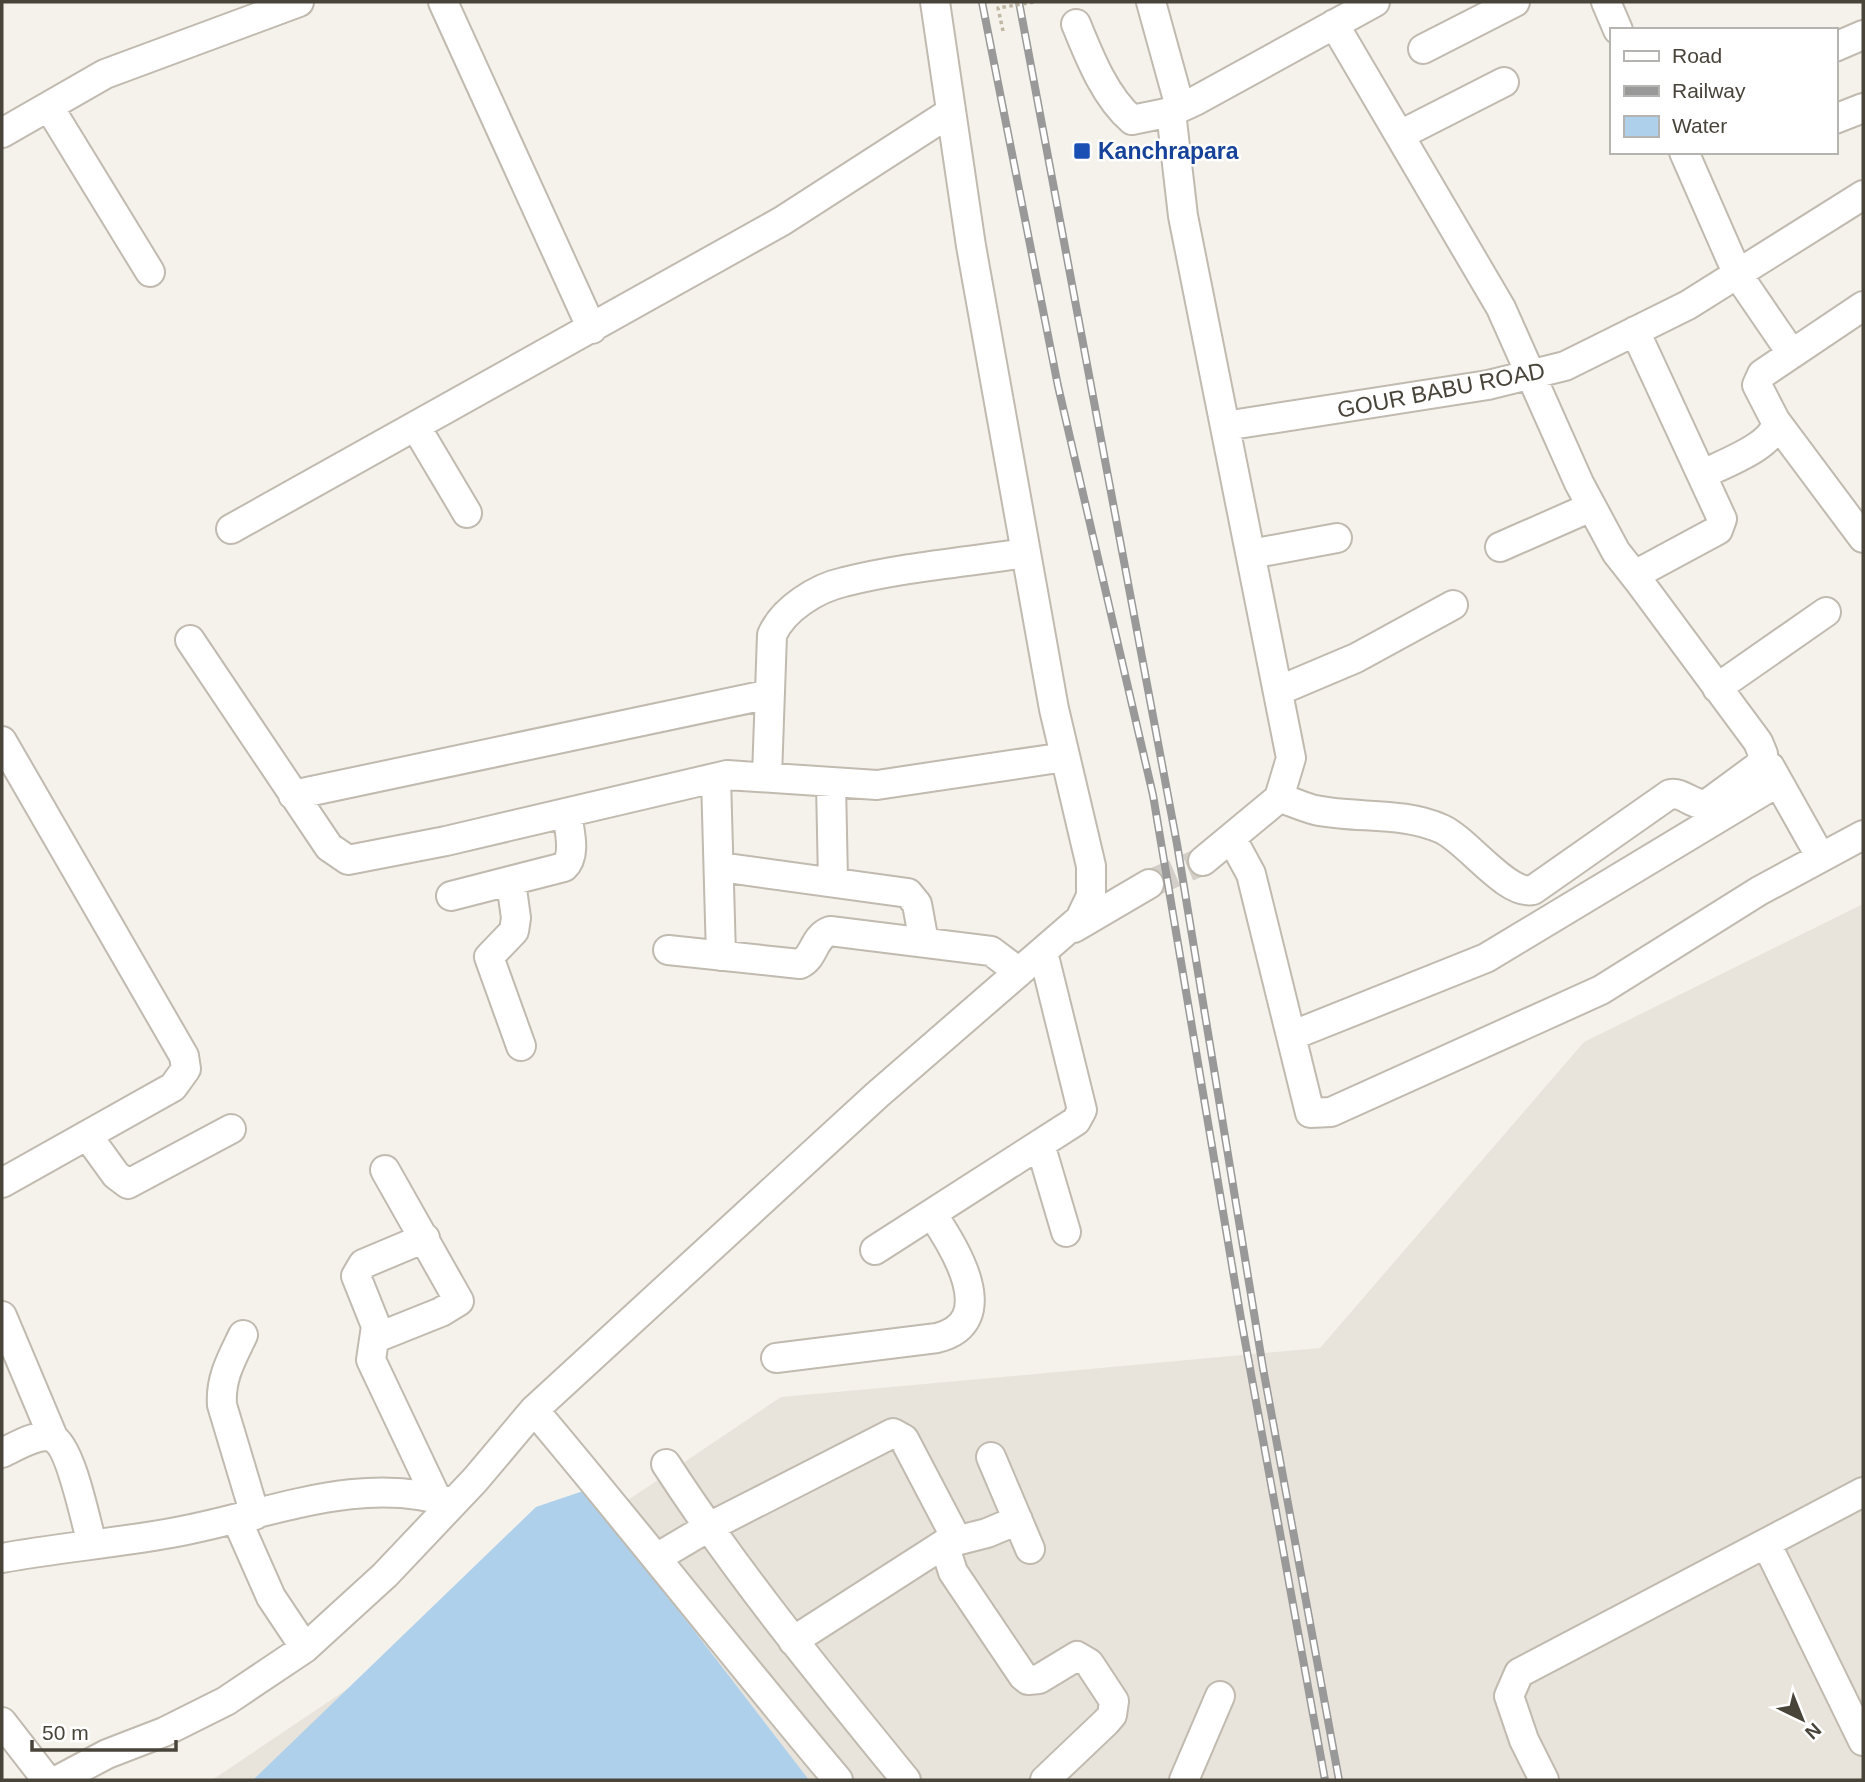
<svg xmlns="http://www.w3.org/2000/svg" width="1865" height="1782" font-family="Arial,sans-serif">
<rect width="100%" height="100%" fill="#f5f2ec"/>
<path fill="#e8e4db" d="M1863,904V1780H212L781,1397L1320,1348L1584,1042Z"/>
<path fill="#afd0eb" d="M586,1490L809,1780H253L536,1507Z"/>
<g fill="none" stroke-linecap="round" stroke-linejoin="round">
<path stroke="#d3cfc8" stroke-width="28" stroke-dasharray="28 14" stroke-linecap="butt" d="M1149,884L1203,861"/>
<g stroke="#c0baaf" stroke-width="32">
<path id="minor" d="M443,2L592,329
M1151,2L1180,107
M1606,2L1618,30
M1076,24C1089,56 1105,97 1132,120L1171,112L1195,101L1375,2
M1334,24L1501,308L1579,483L1616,552L1638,580
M1835,47L1863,35
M1423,49L1515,2
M49,107L150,272
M1171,112L1183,216L1291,758L1279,798L1203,861
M1835,119L1863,108
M2,133L105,74L299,2
M1400,135L1504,82
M1684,152L1738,275L1792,354
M1775,420L1863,538
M1225,426L1488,385L1565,366L1688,305L1863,195
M416,427L467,513
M1703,474C1721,465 1781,443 1775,420L1757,385L1762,374L1863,306
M231,529L782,221L951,112
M1500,547L1591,507
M1251,554L1337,538
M190,640L329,847L348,860L446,841L727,775L877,785L1065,757
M1717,688L1826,612
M1278,691L1356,658L1453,605
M2,741L184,1056L186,1069L173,1087L2,1183
M1770,767L1820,856
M767,776L772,635C783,609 817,588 844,582C903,567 966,562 1026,553
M716,778L721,956
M831,784L833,881
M293,795L770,694
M1279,798C1291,801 1303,807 1315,810C1357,819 1402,811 1442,829C1468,841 1507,896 1533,890L1670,794C1684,792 1692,806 1707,804L1760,765L1763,754L1758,742L1638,580L1642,571L1718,530L1722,519L1635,331
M1232,839L1251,874L1310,1113L1331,1112L1601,990L1759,891L1863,835
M720,867L908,893L917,904L924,942
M511,882L516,918L514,931L489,957L521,1046
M451,896L564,867C577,855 569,830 567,813
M1074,928L1149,884
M668,950L800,964C815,957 813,937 830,931L991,951L1019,972
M1291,1036L1486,958L1778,782
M87,1135L116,1175L128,1184L231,1129
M1040,1144L1066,1232
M425,1238L363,1264L356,1276L376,1326L371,1360L436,1497
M875,1250L1076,1121L1082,1110L1043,952
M2,1316L53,1437
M243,1335C232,1358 220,1378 222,1405L255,1515
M376,1338L441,1312L459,1301L385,1170
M776,1358L937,1338C1002,1322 954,1246 932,1214
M534,1410C637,1532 735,1658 838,1780
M2,1453C13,1448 41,1431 53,1438C71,1447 86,1523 92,1544
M991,1457L1030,1549
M666,1464C738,1575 822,1677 906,1780
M237,1520L271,1597L305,1648
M944,1544L953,1572L1023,1676L1028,1680L1039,1679L1077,1656L1089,1663L1114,1701L1112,1715L1106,1722L1045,1780
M1767,1545L1863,1741
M658,1557L707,1528L893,1433L904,1439L957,1540
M2,1558C58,1548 115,1543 171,1533C264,1517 359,1472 453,1503
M793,1641L944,1544L987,1533L1018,1520
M2,1722L47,1780
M58,1780L107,1754L164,1732L226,1701L305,1648L385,1575L475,1480L534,1410L877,1095L1080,919L1091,896V866L1054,709L971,246L935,2
M1184,1780L1220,1696
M1544,1780L1524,1740L1509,1696L1519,1673L1863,1492"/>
</g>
<use href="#minor" stroke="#fff" stroke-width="28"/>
<g stroke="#999" stroke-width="8">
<path id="rail" d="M982,2L1058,386L1153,795L1241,1319L1325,1780
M1019,2L1177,844L1263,1368L1339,1780"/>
</g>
<use href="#rail" stroke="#fff" stroke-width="5" stroke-dasharray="16" stroke-linecap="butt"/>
<path stroke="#c0b7a2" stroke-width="3.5" stroke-dasharray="3.5 3.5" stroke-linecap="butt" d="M1003,31L998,8L1034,2"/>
</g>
<rect fill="#1a4fb4" stroke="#fff" stroke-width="2.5" x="1073" y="142" width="18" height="18" rx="3.5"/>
<g text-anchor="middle" stroke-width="5" stroke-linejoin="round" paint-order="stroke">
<g font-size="23" font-weight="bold" fill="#164399" stroke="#fff" text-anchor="start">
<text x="1098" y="159">Kanchrapara</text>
</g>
<g font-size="23" fill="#49443a" stroke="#fff">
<text transform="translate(1441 390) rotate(-11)" y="8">GOUR BABU ROAD</text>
</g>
</g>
<rect width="1865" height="1782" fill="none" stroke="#49443a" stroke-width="7"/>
<rect x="1610" y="28" width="228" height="126" fill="#ffffff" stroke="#b6b4b0" stroke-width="2"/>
<rect x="1624" y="51" width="35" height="10" fill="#ffffff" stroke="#b6b4b0" stroke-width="2"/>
<text x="1672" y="63" font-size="21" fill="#49443a">Road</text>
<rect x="1624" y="86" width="35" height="10" fill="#999999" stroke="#b6b4b0" stroke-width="2"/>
<text x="1672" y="98" font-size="21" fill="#49443a">Railway</text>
<rect x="1624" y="116" width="35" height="21" fill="#afd0eb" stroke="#b6b4b0" stroke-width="2"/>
<text x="1672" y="133" font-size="21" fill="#49443a">Water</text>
<g transform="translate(1802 1719) rotate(137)" stroke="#ffffff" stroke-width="5" paint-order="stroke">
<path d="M0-5L12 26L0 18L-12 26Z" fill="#49443a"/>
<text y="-10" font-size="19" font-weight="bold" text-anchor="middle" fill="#49443a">N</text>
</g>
<path d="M32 1740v10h144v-10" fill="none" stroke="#49443a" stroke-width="3.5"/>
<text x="42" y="1740" font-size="21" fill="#49443a" stroke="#ffffff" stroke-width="5" paint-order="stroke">50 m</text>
</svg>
